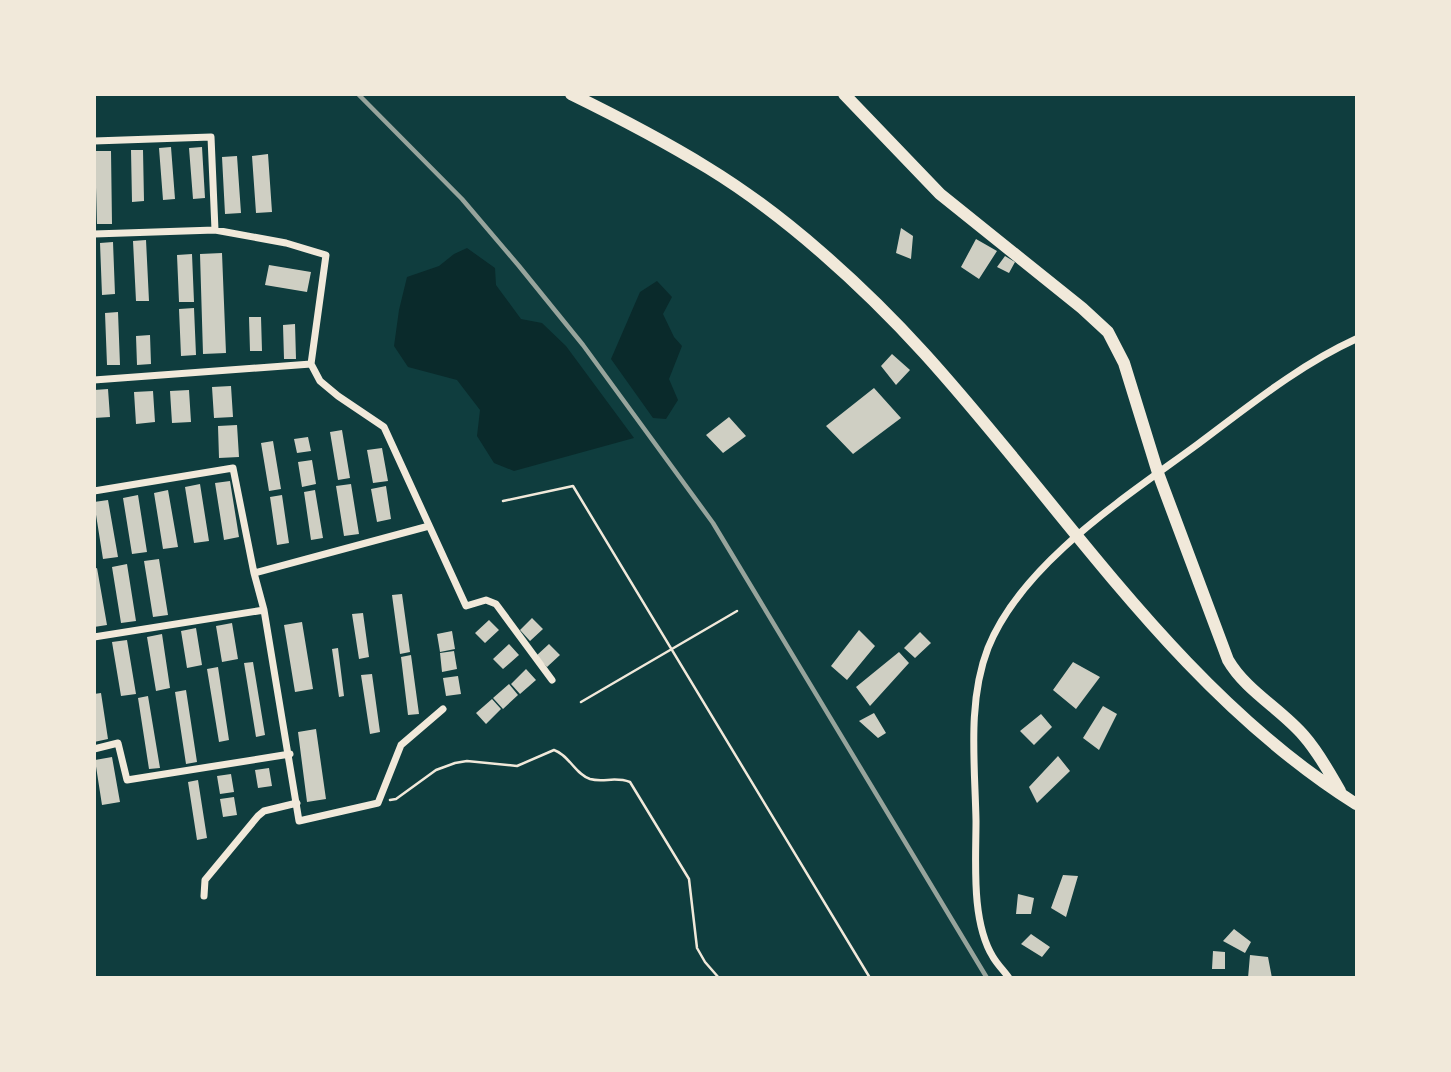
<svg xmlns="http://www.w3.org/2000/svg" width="1451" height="1072" font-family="'Public Sans',sans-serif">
<rect width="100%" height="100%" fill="#0f3d3e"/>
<path fill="#0a2a2b" d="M467,248L495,268L496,285L521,319L542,323L566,346L634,438L514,471L494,463L477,436L480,410L457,380L408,367L394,346L399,310L407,277L439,266L454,254Z
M657,281L672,297L663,314L674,337L682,346L669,379L678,400L666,419L653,418L611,359L640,292Z"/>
<path fill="#cfcfc3" d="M171,147L175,199L163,200L159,148Z
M202,147L205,198L193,199L189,148Z
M131,150H143L144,201L132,202Z
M95,151H111L112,224H97Z
M268,154L272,212L256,213L252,156Z
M237,156L241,213L225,214L222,157Z
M901,228L913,236L911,259L896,253Z
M976,239L997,251L979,279L961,267Z
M146,240L149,301H136L133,241Z
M113,242L115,294L102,295L100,243Z
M222,253L226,353L203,354L200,254Z
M192,254L194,302H179L177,255Z
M1005,256L1015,262L1009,273L997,267Z
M269,265L311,272L307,292L265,285Z
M194,308L196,355L181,356L179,309Z
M118,312L120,365H107L105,313Z
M249,317H261L262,351H250Z
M295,324L296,359H284L283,325Z
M150,335L151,364L137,365L136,336Z
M892,354L910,370L896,385L881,366Z
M231,386L233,417L214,418L212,387Z
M874,388L901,418L853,454L826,426Z
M108,389L110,417L94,418V390Z
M189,390L191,422L172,423L170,391Z
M153,391L155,422L136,424L134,392Z
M729,417L746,436L723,453L706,435Z
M237,425L239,457L219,458L218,426Z
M342,430L350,478L338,480L330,432Z
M308,437L311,451L297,453L294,439Z
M273,441L281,489L269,491L261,443Z
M382,448L388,481L373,483L367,450Z
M312,460L316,484L302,487L298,462Z
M230,481L239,537L224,540L215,483Z
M200,484L209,541L194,543L185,487Z
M351,484L359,534L344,536L336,486Z
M386,486L391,519L377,522L371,489Z
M168,490L178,547L163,549L154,493Z
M315,490L323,538L311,540L304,492Z
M138,495L147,552L132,554L123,498Z
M282,495L289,543L277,545L270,497Z
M108,500L118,557L103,559L94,502Z
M159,559L168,615L153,617L144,561Z
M127,564L136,621L121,623L112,567Z
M97,568L107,625L94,627V569Z
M402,594L410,652L400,654L392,595Z
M363,613L369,657L359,659L352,614Z
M532,618L543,629L530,641L520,630Z
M489,620L499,630L485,643L475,633Z
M302,622L313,689L295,692L284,625Z
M232,623L238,659L222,662L216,626Z
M196,628L202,665L187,668L181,631Z
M859,630L875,646L847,680L831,666Z
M452,631L455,649L440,652L437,634Z
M920,632L931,643L915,658L904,648Z
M162,634L170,688L156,691L147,637Z
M127,640L136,694L121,696L112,642Z
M509,644L519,655L503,669L493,659Z
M549,644L560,655L547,667L536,656Z
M338,648L344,696L339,697L332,649Z
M454,651L457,669L442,672L440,653Z
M899,652L909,663L870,706L856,687Z
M411,655L419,714L408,715L401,657Z
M253,662L265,735L256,737L244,663Z
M1073,662L1100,677L1076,709L1053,690Z
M218,667L229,740L219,742L207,669Z
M526,669L536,680L520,694L511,684Z
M372,674L380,732L370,734L361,675Z
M458,676L461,694L446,696L443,678Z
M509,684L518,695L503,709L493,698Z
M186,690L197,762L186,764L175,692Z
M101,693L108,739L94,742V694Z
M148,696L160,768L149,769L138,698Z
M492,699L501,709L486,724L476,713Z
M1103,706L1117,714L1099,750L1083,738Z
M874,713L886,733L878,738L859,721Z
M1041,714L1052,727L1034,745L1020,731Z
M316,729L326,799L307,802L298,732Z
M1058,756L1070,771L1037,803L1029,787Z
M112,757L120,802L102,805L95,760Z
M269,768L272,786L258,788L255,770Z
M231,774L234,792L220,794L217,776Z
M198,780L207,838L197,840L188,782Z
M234,797L237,815L223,817L220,799Z
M1063,875L1078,876L1066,917L1051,908Z
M1018,894L1034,898L1031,914H1016Z
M1234,929L1251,942L1245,953L1223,941Z
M1031,934L1050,947L1042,957L1021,944Z
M1213,951L1225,952V969H1212Z
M1250,955L1268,957L1272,978H1248Z"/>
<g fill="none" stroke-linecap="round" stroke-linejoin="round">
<path stroke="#f1e9da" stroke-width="2.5" d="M503,501L573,486L870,978
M581,702L737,611
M390,800L396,799L436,770L455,763L467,761L517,766L554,750C569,755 575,774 590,779C604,783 614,776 630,782L689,879L697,948L705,962L719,978"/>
<path stroke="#f1e9da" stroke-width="7" d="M94,141L211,137L215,230
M94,234L215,230L286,243L326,255L311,364L320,381L338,396L384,427L466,606L486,600L496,604L552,680
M94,380L311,364
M94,491L233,468L254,573L264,610L299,821L378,803L401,745L443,709
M254,573L429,526
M94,637L264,610
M94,749L118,743L127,780L290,754
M204,896L205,880L258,816L264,811L297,803
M1009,978C1004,971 997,964 993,957C971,921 976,862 976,821C975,765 967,702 988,648C1022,563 1126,497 1198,444C1249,406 1299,365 1356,339"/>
<path stroke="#f1e9da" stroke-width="12" d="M571,94C618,117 664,141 708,168C785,215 863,286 924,353C1064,507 1177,691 1356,804
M844,94L940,194L1082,308L1108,332L1124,363L1158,473L1228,660C1246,691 1281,709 1304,736C1319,753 1329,772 1340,791"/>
<path stroke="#97a49c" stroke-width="4.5" d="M358,94L462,199L519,266L583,345L713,523L987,978"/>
</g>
<rect width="1451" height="1072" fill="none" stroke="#f1e9da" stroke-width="192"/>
</svg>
